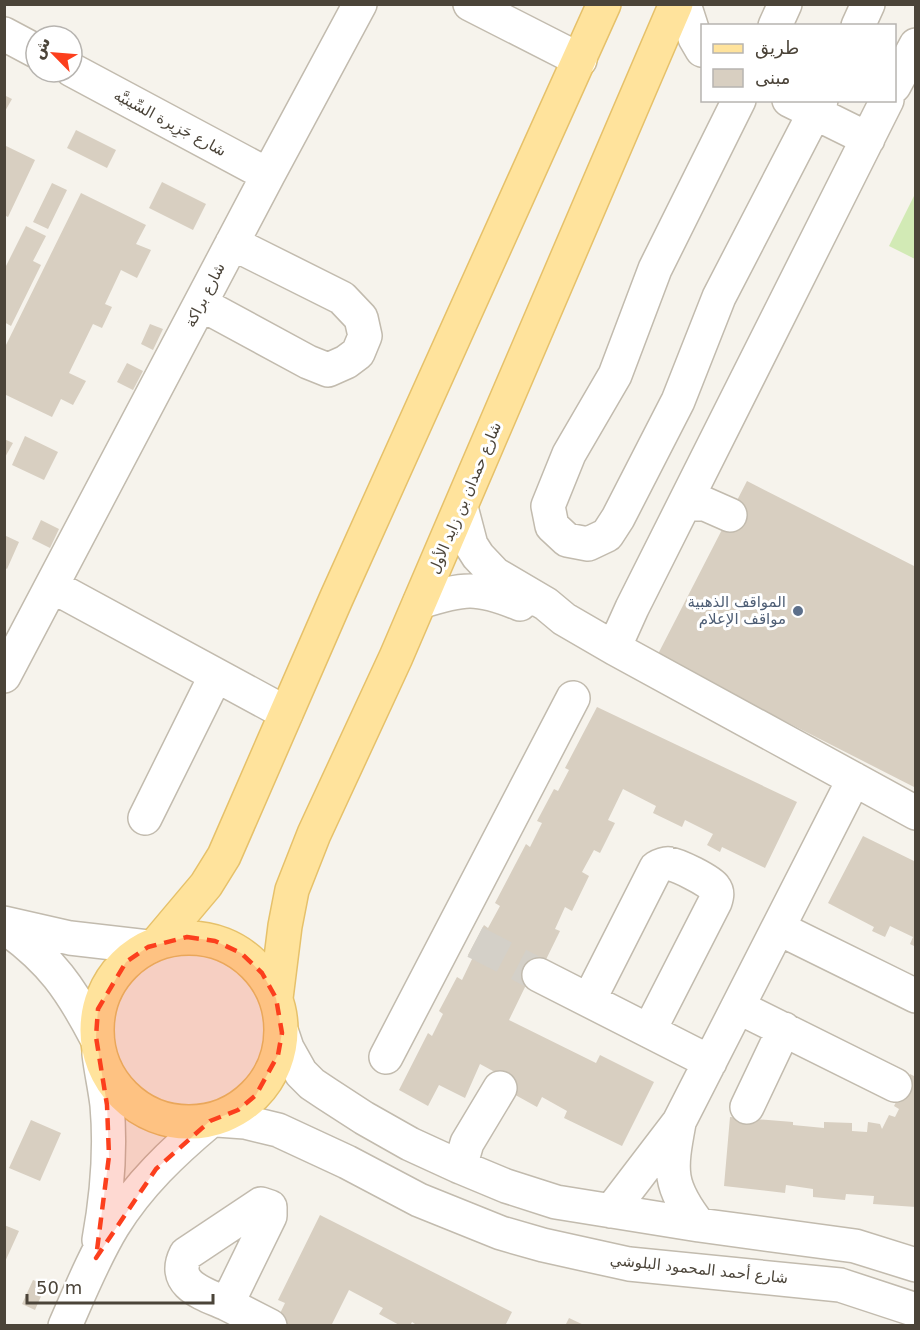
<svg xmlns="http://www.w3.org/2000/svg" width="920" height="1330" font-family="'DejaVu Sans',Cairo,sans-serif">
<rect width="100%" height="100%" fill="#f6f3ec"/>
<path fill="#d2eab5" d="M915,194V259L889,246Z"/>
<path fill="#d8cfc1" d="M4,95L12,99L4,113Z
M76,130L116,150L107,168L67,148Z
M4,145L35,160L8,217L4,215Z
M162,182L206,204L193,230L149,208Z
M52,183L67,190L48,229L33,222Z
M81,193L146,225L136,244L151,250L137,278L121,270L105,304L112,307L102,328L93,324L69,373L86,381L73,405L61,399L52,417L4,394V349Z
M26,226L46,236L33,261L41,265L11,326L4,322V270Z
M150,324L163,329L153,350L141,344Z
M127,363L143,371L133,390L117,382Z
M25,436L58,452L44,480L12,465Z
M4,439L13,443L4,459Z
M747,481L916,567V788L657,656Z
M41,520L59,529L50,548L32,539Z
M4,535L19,542L7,569L4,567Z
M597,707L797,802L765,868L722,847L720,852L707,845L713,834L685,820L682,827L653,813L656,806L623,789L608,820L615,823L600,853L594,850L582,872L589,876L572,911L565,907L555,929L560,931L532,988L526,985L509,1020L596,1063L600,1055L654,1082L622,1146L564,1118L567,1111L542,1097L537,1107L510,1092L515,1083L480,1064L465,1098L439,1085L428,1106L399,1090L428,1033L432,1036L443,1014L439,1011L457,977L462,980L473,957L468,955L484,925L488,928L500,906L495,903L526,844L530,847L542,823L537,821L554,789L558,791L569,770L565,768Z
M863,836L916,862V947L910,944L913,937L890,926L885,937L872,931L874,927L828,903Z
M910,1074L916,1077V1207L873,1204L874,1196L846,1194L845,1200L813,1197V1189L786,1185L785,1193L724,1186L730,1117L793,1122V1125L824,1128V1122L852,1123V1131L867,1132L868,1122L880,1124L882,1129L889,1115L895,1117L899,1109L894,1106Z
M31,1120L61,1133L40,1181L9,1168Z
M320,1215L512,1312L505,1326H418L412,1322L410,1326H401L379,1314L383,1308L349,1290L331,1326H274L285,1303L278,1300Z
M4,1225L19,1231L4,1264Z
M33,1280L46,1285L35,1310L22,1304Z
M569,1318L586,1326H565Z"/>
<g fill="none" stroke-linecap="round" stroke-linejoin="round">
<path stroke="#d4d0c8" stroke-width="33" stroke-dasharray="33 16" stroke-linecap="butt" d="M475,942L539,975"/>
<g stroke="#c2bbae" stroke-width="36">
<path id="minor" d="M470,4L580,60
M684,4L695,38L702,50
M775,26L785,4
M858,26L868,4
M4,34L36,51
M72,70L268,175
M894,86L916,45
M739,100L655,269L615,375L569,454L548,506L552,526L567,540L588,544L607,535L618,518L678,401L719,297L821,100
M789,100L868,139
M201,304L308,362L328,370L346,362L358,353L365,336L361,318L342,298L232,243
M686,503L705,504L730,515
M461,507L471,545L478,556L495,574L546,604L564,619L614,648L916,813
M52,586L286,713
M420,602C464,588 476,586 520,604
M614,648L632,608L887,100
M4,676L268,175L360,4
M145,818L216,675
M4,923L70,938L148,947
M6,928C51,960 71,989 96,1037
M778,928L916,996
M539,975L710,1062
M589,1000L656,868C661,865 665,863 670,864C678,865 710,881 714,887C718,892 717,896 715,902L649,1031
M738,1007L895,1085
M282,1033L287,1048L301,1073L312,1084L327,1094L364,1118L410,1144L458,1166L506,1186L556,1202L699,1225L855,1246L916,1265
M99,1054C101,1071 105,1088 107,1105C111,1150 107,1196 99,1240
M386,1057L573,698
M747,1107L784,1029
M217,1120L245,1122L278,1130L347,1162L419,1200L501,1233L543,1245L629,1264L840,1285L916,1310
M679,1123C670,1171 668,1185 699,1225
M460,1167L467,1143L500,1088
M261,1204L270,1207V1216L227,1304C205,1294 170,1285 186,1254Z
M611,1211L679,1122L854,779
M227,1304L270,1326
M65,1326C80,1292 94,1257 113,1226C139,1184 173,1152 210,1121"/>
</g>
<g stroke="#e6c16a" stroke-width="36">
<path id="major" d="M97 1030a92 92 0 1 1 184 0a92 92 0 1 1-184 0Z
M158,942L206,885L224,856L336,599L604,4
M276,998L285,926L292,890L314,834L396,657L676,4"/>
</g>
<use href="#minor" stroke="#fff" stroke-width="33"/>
<use href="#major" stroke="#ffe39c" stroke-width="33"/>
</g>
<path fill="#fc3f1d" fill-opacity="0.2" stroke="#fc3f1d" stroke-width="4.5" stroke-dasharray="12 8" stroke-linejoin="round" d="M187,937L215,941L241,953L262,973L276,998L282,1033L278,1055L256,1095L238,1110L210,1121L156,1169L96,1258L109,1156L107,1105L96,1037L98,1009L126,962L148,947Z"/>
<circle fill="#5c6f8a" stroke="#fff" stroke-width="2" cx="798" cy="611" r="6"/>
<g text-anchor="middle" stroke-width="6" stroke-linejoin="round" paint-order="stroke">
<g font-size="15" fill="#4b4439" stroke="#fff">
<text transform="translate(170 123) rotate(28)" y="5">شارع جَزِيرة السِّينيَّه</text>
<text transform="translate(205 295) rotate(-63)" y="5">شارع براكة</text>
<text transform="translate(465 498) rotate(-67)" y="5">شارع حمدان بن زايد الأول</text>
<text transform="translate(699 1269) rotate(6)" y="5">شارع أحمد المحمود البلوشي</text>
</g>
<g font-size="15" fill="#4e5e75" stroke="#fff" text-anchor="end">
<text x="786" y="607">المواقف الذهبية<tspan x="786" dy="17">مواقف الإعلام</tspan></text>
</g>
</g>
<rect width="920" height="1330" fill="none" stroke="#4b4439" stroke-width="12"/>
<rect x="701" y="24" width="195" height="78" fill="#ffffff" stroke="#b7b4b0" stroke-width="1.5"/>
<rect x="713" y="44" width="30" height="9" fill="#ffe39c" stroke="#b7b4b0" stroke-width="1.5"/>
<text x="755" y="54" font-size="18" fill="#4b4439">طريق</text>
<rect x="713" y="69" width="30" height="18" fill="#d8cfc1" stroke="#b7b4b0" stroke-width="1.5"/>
<text x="755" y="84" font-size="18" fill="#4b4439">مبنى</text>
<g transform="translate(54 54) rotate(295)"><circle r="28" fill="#ffffff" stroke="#b7b4b0" stroke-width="1.5"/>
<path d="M0-4.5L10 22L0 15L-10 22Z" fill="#fc3f1d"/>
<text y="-9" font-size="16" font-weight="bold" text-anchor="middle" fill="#4b4439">ش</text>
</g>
<path d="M27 1294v9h186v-9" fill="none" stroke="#4b4439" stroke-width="3"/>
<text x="36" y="1294" font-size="18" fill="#4b4439" stroke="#ffffff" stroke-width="4.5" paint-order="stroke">50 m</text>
</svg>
